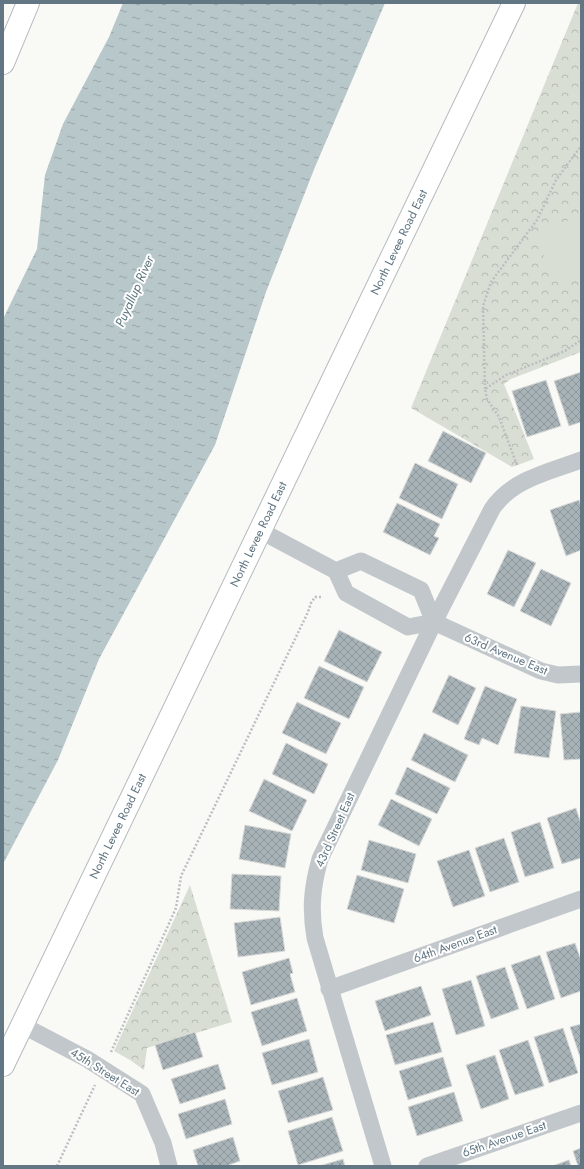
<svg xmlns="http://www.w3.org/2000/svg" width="584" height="1169" font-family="Jost,sans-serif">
<defs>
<pattern id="park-crowns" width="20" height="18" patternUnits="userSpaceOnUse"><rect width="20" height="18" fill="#d9ded5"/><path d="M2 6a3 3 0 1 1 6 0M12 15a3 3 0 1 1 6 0" fill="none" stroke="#b3b9b2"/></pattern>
<pattern id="water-ripples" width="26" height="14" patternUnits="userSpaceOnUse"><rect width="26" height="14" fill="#b8c7ca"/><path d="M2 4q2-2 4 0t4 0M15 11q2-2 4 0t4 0" fill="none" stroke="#99a6a9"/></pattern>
<pattern id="building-cross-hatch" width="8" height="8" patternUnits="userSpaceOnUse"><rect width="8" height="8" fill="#a8b3b8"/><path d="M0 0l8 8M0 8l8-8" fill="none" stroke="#8c969b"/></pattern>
</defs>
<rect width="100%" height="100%" fill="#f9f9f6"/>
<path fill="url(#park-crowns)" d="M578,3H581V352L511,379L504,384L534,459L512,467L411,408Z
M190,885L232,1022L147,1048L144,1070L130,1060L114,1051Z"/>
<path fill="#d9ded5" d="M581,216V272L553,282L535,232Z"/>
<path fill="url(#water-ripples)" d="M123,3H385L315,167L266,292L215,445L99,659L58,760L3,864V319L37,249L45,175L63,124L109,37Z"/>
<path fill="url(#building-cross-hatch)" stroke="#dbdad8" d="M581,372V422L569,426L554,381Z
M546,380L561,426L527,437L512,391Z
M443,431L486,453L471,483L428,461Z
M415,463L458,484L442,519L399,498Z
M579,500L581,506V550L566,556L550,510Z
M397,503L440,524L434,536L439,538L430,555L383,532Z
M508,550L536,563L514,607L487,594Z
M541,569L571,583L551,626L520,611Z
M339,630L382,652L367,682L324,661Z
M319,666L364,687L349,719L304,698Z
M449,675L476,688L458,725L432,712Z
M485,686L517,699L498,745L482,738L479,745L464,739Z
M297,702L341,723L326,754L282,733Z
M521,706L556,711L549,758L514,753Z
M581,712V759L564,760L560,714Z
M424,733L468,755L455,782L411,760Z
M286,743L328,764L314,794L272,774Z
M407,767L450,788L437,814L395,794Z
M264,779L307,800L292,831L249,811Z
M391,799L432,819L419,846L378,825Z
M576,808L581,824V858L562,864L547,818Z
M540,822L554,868L525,877L511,832Z
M245,825L291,834L285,868L239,859Z
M504,838L519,882L490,892L475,848Z
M369,840L416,854L408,883L361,870Z
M469,850L485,896L453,907L437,861Z
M232,874L281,876L279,911L230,909Z
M357,875L404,889L394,923L347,909Z
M280,917L285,951L238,957L234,923Z
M575,943L581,960V991L561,998L546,952Z
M540,955L555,999L527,1009L511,965Z
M289,958L293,973L290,974L295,992L251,1005L242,972Z
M505,967L519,1009L491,1019L476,976Z
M471,980L485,1026L456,1035L442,989Z
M421,986L431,1015L385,1031L375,1001Z
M297,998L307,1031L262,1046L251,1012Z
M433,1022L442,1052L395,1065L386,1035Z
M581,1024V1060L570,1027Z
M563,1028L578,1073L549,1083L534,1037Z
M195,1032L203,1057L163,1070L155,1045Z
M309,1039L318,1072L272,1085L262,1053Z
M528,1040L544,1086L515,1095L499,1050Z
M495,1055L509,1099L481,1109L466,1065Z
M443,1057L452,1086L408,1100L399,1071Z
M218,1064L226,1089L180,1104L171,1079Z
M323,1077L333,1110L288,1123L278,1091Z
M454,1092L463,1121L417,1136L408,1107Z
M225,1099L232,1124L186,1139L178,1114Z
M332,1117L343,1151L298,1165L288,1131Z
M233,1137L240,1161L226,1166H198L193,1150Z
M581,1148V1166H578L573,1151Z
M343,1159L345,1166H319Z
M569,1160L571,1166H552Z"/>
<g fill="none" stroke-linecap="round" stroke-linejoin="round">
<g stroke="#b3bbbf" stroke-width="24">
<g id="secondary">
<path id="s1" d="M3,1065L514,3"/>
</g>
</g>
<g stroke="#b2b9bd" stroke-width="24">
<path id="primary" d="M3,63L28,3"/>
</g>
<path stroke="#bbbfc2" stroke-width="2.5" stroke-dasharray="2 2" stroke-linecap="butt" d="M485,389L483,306L491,282L537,220L556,180L581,146
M517,465L499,417L487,399L485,389L506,375L565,351L581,340
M111,1052L176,908L181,876L197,843L308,612L311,603L315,597H323
M57,1166L95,1085"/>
<path stroke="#c1c7ca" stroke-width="17" d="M261,531L336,571L346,593L408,627L434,622L541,671L558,675L581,674
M336,571L361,561L421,590L434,622
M329,989L581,899
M22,1025L87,1059L142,1094L163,1143L169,1166
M383,1166L315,938C310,909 312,887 320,859L434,622L492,509C512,479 549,472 581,460
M427,1166L581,1113"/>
<use href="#secondary" stroke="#fff" stroke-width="22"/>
<use href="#primary" stroke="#fff" stroke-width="22"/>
</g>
<g text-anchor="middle" stroke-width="4" stroke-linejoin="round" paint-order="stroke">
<g font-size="12" fill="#627783" stroke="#fff">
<text dy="4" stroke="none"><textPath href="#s1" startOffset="913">North Levee Road East</textPath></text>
<text dy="4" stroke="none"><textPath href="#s1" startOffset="589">North Levee Road East</textPath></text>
<text transform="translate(506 654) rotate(23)" y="4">63rd Avenue East</text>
<text dy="4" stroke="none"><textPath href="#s1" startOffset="265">North Levee Road East</textPath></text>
<text transform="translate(335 830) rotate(-66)" y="4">43rd Street East</text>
<text transform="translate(455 944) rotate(-20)" y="4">64th Avenue East</text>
<text transform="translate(105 1072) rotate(32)" y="4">45th Street East</text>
<text transform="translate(504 1139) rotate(-19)" y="4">65th Avenue East</text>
</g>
<g font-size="13" font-style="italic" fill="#5d767d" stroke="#fff">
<text transform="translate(134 291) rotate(-66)" y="5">Puyallup River</text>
</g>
</g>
<rect width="584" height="1169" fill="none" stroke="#627783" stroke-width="8"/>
</svg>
